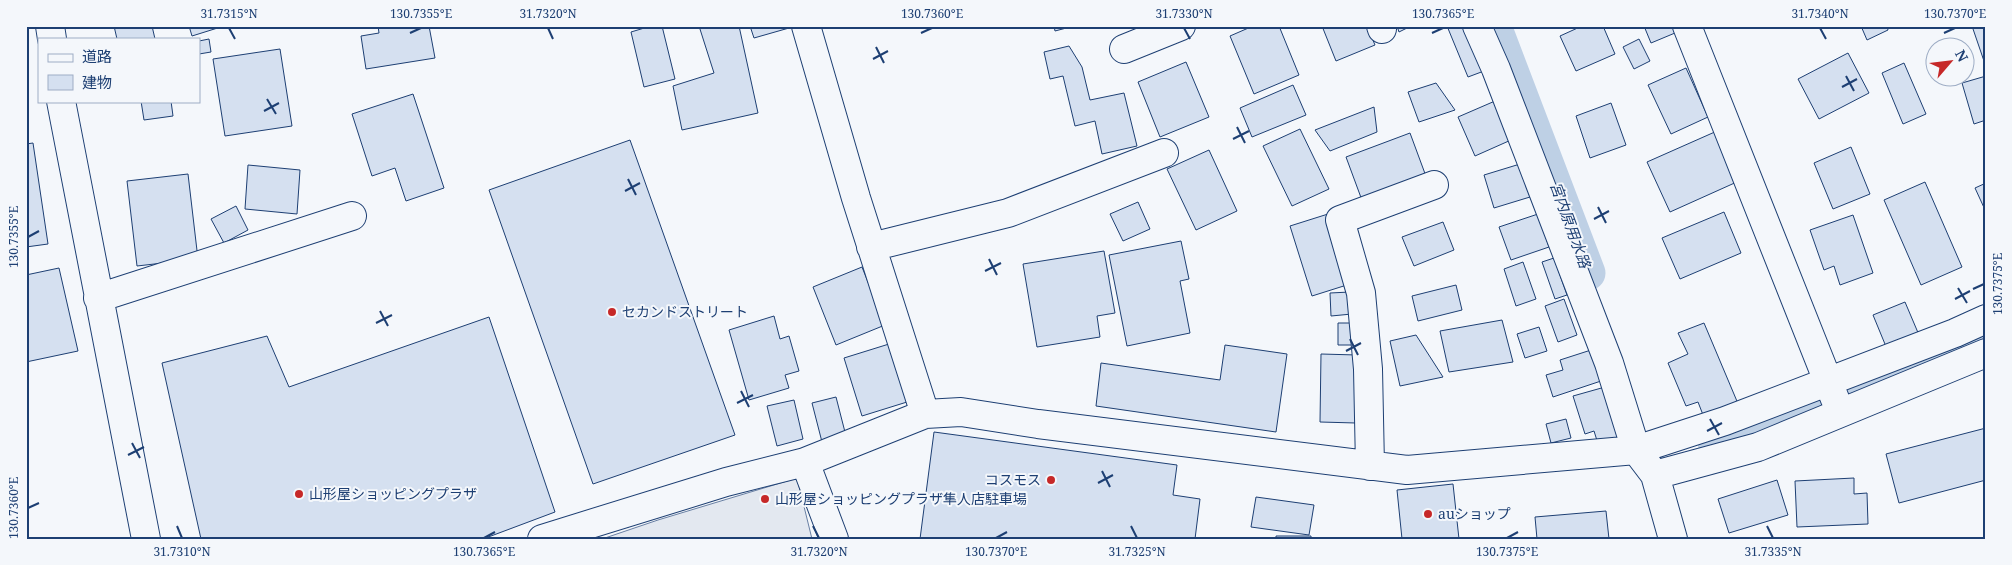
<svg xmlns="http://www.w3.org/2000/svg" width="2012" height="565" font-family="'Noto Serif','Noto Sans JP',serif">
<rect width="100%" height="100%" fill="#f4f7fb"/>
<path fill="#e3e8f0" stroke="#687fa3" d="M797,478L812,539H602L658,520Z"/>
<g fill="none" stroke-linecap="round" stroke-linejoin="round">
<path stroke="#bed0e5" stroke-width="35" d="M1494,26L1588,273
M1715,442L1868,385L1986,336"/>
</g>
<path fill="#d5e0f0" stroke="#1d3f73" d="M114,26H152L155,39H117Z
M189,26H224L192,36Z
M378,26H429L435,58L366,69L361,36L379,33Z
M651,26H662L675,79L644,87L631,32Z
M699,26H739L758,113L682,130L673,86L714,73Z
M750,26H796L754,38Z
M1054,26H1074L1055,31Z
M1253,26H1279L1299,75L1254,94L1230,36Z
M1322,26H1367L1375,45L1336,61Z
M1397,26H1411L1399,32Z
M1447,26H1466L1484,71L1468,77Z
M1582,26H1603L1615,54L1576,71L1560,36Z
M1644,26H1672L1675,33L1651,43Z
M1861,26H1887L1888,30L1867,40Z
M1972,26H1986V64H1985Z
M209,39L211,52L199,54V41Z
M1639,39L1650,61L1634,69L1623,47Z
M1069,46L1082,67L1090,100L1124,93L1137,146L1102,154L1095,121L1075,126L1063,76L1050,79L1044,52Z
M280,49L292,126L225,136L213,59Z
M1848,53L1869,93L1819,119L1798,79Z
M1186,62L1209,117L1160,137L1138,82Z
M1904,63L1926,114L1903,124L1882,73Z
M1686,68L1708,117L1671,134L1648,85Z
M1986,76V120L1974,124L1962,83Z
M1436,83L1455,110L1419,122L1408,92Z
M1293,85L1306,115L1252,137L1240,108Z
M413,94L444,188L406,201L395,168L372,176L352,114Z
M141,101H171L173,116L144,120Z
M1495,101L1511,140L1475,156L1458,117Z
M1611,103L1626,145L1590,158L1576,116Z
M1374,107L1377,132L1330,151L1315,130Z
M1300,129L1329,189L1292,206L1263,146Z
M1717,131L1739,181L1670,212L1647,162Z
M1410,133L1427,179L1363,203L1346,157Z
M630,140L735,435L593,484L489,190Z
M33,143L48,244L26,247V144Z
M1851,147L1870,194L1833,209L1814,163Z
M1209,150L1237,211L1196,230L1167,169Z
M1520,164L1530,197L1494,208L1484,175Z
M248,165L300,170L297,214L245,209Z
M188,174L198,259L137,266L127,181Z
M1925,182L1962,267L1921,285L1884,200Z
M1986,183V212L1975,188Z
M1138,202L1150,229L1123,241L1110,214Z
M236,206L248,230L224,243L211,219Z
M1724,212L1741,253L1680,279L1662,238Z
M1328,214L1350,284L1312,296L1290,226Z
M1538,214L1549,247L1511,260L1499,227Z
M1853,215L1873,273L1840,285L1834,266L1824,270L1810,230Z
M1443,222L1454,250L1414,266L1402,237Z
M1181,241L1189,279L1180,281L1190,333L1127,346L1109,255Z
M1104,251L1115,313L1097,316L1100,337L1037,347L1023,264Z
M1554,258L1567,295L1555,299L1542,262Z
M1523,262L1536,299L1516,306L1504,269Z
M862,267L885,325L836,345L813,287Z
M59,268L78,351L26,362V275Z
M1456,285L1462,310L1418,321L1412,296Z
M1350,292L1352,314L1331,316L1330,293Z
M1564,299L1577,335L1558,342L1545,306Z
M1905,302L1919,335L1887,349L1873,315Z
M774,316L780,339L789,336L799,371L785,375L789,388L749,400L729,330Z
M489,317L555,512L483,539H201L162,363L267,336L289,387Z
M1502,320L1513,362L1449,372L1440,331Z
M1338,323H1355V345H1338Z
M1704,323L1739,406L1705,420L1698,402L1686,406L1668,363L1688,354L1678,333Z
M1539,327L1547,351L1525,358L1517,334Z
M1416,335L1443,377L1400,386L1390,341Z
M889,344L907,402L862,416L844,358Z
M1225,345L1287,354L1276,432L1096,406L1101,363L1220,380Z
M1591,350L1601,381L1553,397L1546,375L1563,370L1560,360Z
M1321,354L1357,355L1356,423L1320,422Z
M1605,387L1621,440L1599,447L1594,431L1585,434L1573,396Z
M836,397L846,436L822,442L812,403Z
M794,400L803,439L777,446L767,406Z
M1566,419L1571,438L1551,443L1546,424Z
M1986,428V480L1899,503L1886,454Z
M934,432L1177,465L1173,495L1200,499L1195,539H920Z
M1854,478V494L1867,493L1868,524L1797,527L1795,481Z
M1777,480L1788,515L1729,533L1718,499Z
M1453,484L1459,539H1402L1397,490Z
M1256,497L1314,505L1309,535L1251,527Z
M1606,511L1609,539H1537L1535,517Z
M1276,536H1311V539H1276Z"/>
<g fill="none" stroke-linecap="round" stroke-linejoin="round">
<g stroke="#1d3f73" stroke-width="30">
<path id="minor" d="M50,26L52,39
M806,26L856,198L925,414
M1381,26L1382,29
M1477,26L1496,69L1609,363L1636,450L1655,475L1758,447L1986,353
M1687,26L1835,399
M1124,49L1181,26
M61,101L146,539
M871,247L1008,213L1164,153
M98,298L352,216
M805,462L834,539
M1370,466L1368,369L1361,293L1340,220L1434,185
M1655,475L1673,539
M542,539L726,482L805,462L925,414L961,412L1038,424L1407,470L1636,450L1725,421L1955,333L1986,319"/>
</g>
<use href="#minor" stroke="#f4f7fb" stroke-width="28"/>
</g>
<path fill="none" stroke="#1d3f73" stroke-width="2" d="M229,28L235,39M548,28L553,39M1184,28L1190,39M1820,28L1826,39M410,33L421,28M921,33L932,28M1432,33L1443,28M1944,33L1955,28M876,47L884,63M873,59L888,51M1846,76L1854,91M1842,87L1857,79M267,99L276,114M264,111L279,103M1237,127L1245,143M1233,139L1249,131M628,179L636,195M625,191L640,183M1598,207L1606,223M1594,219L1609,211M28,237L39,231M989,259L997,275M985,271L1001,263M1958,288L1967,303M1973,289L1984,284M1955,299L1970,291M380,311L388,326M376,323L392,315M1350,339L1358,355M1346,351L1361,343M741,391L749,407M737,403L753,395M1710,419L1719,435M1707,431L1722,423M132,443L140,458M128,455L144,447M1102,471L1110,487M1098,483L1113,475M28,508L39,503M177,526L182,538M813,526L819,538M1131,526L1137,538M1767,526L1773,538M484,538L495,532M996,538L1007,532M1507,538L1518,532"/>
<g fill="#c62828" stroke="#f4f7fb" stroke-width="2">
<circle cx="612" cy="312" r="5"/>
<circle cx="1051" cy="480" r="5"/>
<circle cx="299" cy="494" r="5"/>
<circle cx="765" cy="499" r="5"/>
<circle cx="1428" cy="514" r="5"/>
</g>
<g text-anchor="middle" stroke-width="4" stroke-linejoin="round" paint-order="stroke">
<g font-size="14" fill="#1d3f73" stroke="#f4f7fb" text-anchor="start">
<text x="622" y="317">セカンドストリート</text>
<text x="1041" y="485" text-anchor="end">コスモス</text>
<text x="309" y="499">山形屋ショッピングプラザ</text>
<text x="775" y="504">山形屋ショッピングプラザ隼人店駐車場</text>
<text x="1438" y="519">auショップ</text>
</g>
<g font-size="15" font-style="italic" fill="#1d3f73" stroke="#f4f7fb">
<text transform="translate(1570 225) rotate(70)" y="5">宮内原用水路</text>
</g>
</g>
<rect width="2012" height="565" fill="none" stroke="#f4f7fb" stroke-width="55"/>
<rect x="38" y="38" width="162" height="65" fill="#f4f7fb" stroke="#9eadc5"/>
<rect x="48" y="54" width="25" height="8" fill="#f4f7fb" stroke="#9eadc5"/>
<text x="82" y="62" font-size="15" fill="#1d3f73">道路</text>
<rect x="48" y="75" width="25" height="15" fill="#d5e0f0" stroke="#9eadc5"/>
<text x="82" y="88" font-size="15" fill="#1d3f73">建物</text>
<g transform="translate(1950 62) rotate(62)"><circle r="24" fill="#f4f7fb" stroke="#9eadc5"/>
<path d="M0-4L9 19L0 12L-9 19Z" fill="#c62828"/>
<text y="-8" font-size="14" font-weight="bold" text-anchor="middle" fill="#1d3f73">N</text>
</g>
<rect x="28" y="28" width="1956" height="510" fill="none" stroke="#1d3f73" stroke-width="2"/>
<g font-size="12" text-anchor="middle" fill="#1d3f73">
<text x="229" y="18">31.7315°N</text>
<text x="421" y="18">130.7355°E</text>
<text x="548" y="18">31.7320°N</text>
<text x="932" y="18">130.7360°E</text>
<text x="1184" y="18">31.7330°N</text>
<text x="1443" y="18">130.7365°E</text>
<text x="1820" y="18">31.7340°N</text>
<text x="1955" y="18">130.7370°E</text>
<text transform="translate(14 237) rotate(-90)" y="4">130.7355°E</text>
<text transform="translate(1998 284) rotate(-90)" y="4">130.7375°E</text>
<text transform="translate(14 508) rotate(-90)" y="4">130.7360°E</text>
<text x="182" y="556">31.7310°N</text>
<text x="484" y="556">130.7365°E</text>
<text x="819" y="556">31.7320°N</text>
<text x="996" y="556">130.7370°E</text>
<text x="1137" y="556">31.7325°N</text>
<text x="1507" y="556">130.7375°E</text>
<text x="1773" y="556">31.7335°N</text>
</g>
</svg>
